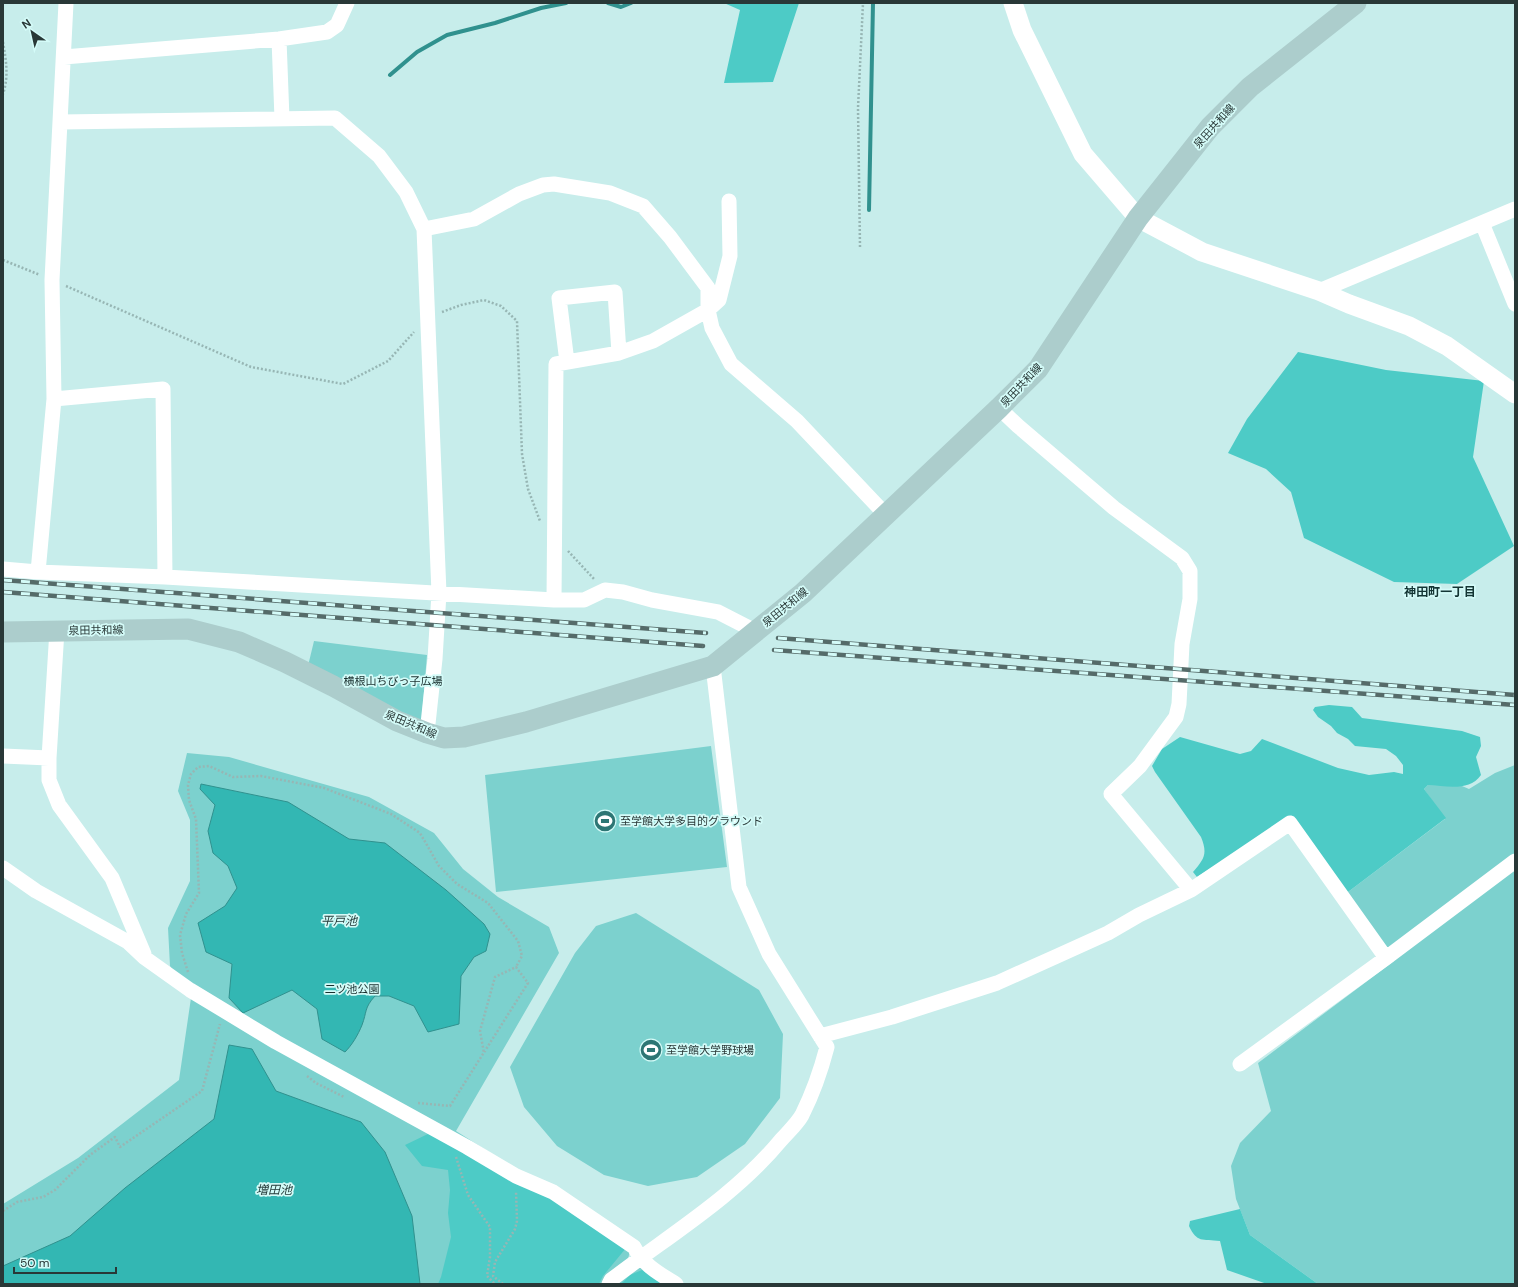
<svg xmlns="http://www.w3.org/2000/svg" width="1518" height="1287" font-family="'DM Sans','Noto Sans JP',sans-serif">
<rect width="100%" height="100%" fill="#c7edeb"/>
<path fill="#7cd1ce" d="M314,641L427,655L421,728L307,670Z
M711,746L727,867L496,892L485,775Z
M187,753L229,757L369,797L434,833L463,869L498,897L549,927L559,953L456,1131L632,1243L628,1259L667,1284H3V1204L78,1158L179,1080L191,998L170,966L168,928L190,881V820L178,791Z
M1515,765V1284H1318L1250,1235L1236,1199L1231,1166L1240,1143L1271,1111L1258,1063L1394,961L1344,895L1445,819L1424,789L1428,785L1462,786L1469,789L1495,773Z
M636,913L759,990L783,1034L780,1098L745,1144L697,1177L648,1186L604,1175L557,1146L524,1107L510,1067L575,953L596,926Z"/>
<path fill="#4dcbc6" d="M724,3H799L773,82L724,83L740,10Z
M1298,352L1386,370L1484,381L1473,457L1514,546L1457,584L1394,582L1304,538L1291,492L1266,469L1228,453L1247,419Z
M1329,705L1352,707L1362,718L1462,731L1480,737L1481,746L1476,757L1481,775C1469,792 1446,786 1428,785L1424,789L1446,818L1344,895L1289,819L1197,877L1193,872C1204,859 1208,854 1201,837L1155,772L1152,766L1162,749L1180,737L1240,754L1251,751L1262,739L1338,768L1369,775L1394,772L1403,774V765L1396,756L1386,749L1355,746L1348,739L1337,733L1331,726L1318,717L1313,710L1315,707Z
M430,1133L550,1196L626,1248L603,1276L599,1284H438L441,1277L451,1237L448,1213L450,1190L448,1170L422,1166L405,1145Z
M1240,1209L1250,1235L1318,1284H1267L1227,1270L1220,1241C1202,1239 1197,1243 1189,1226L1190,1221Z
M642,1270L664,1284H621L630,1275Z"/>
<path fill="#33b7b3" stroke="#30918e" d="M201,784L288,802L349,839L385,843L446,890L484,924L490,934L486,951L474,957L461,976L459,1024L428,1032L414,1006L389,996H375C364,1008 367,1012 362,1025C358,1035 352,1045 345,1052L322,1039L317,1009L292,990L243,1013L229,998L232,964L206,952L198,923L225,906L237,888L228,866L213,853L208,831L215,805L200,789Z
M229,1045L252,1049L276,1091L361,1122L385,1152L412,1216L420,1284H3V1266L70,1236L125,1188L214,1119Z"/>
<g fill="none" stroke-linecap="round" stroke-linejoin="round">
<path stroke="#30918e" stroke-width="4" d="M608,3L621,7L631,3
M390,75L417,52L447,35L495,23L541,8L566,3
M869,210L873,3"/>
<path stroke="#97b6b4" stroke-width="2.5" stroke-dasharray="2 2" stroke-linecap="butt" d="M3,42C6,60 9,76 3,94
M860,247L858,108L863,3
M3,260L40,275
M66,286L251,367L343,384L388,361L414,332
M442,312L461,305L484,300L501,306L517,321L522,454L528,489L540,521
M568,551L595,580
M188,972L182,953L180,935L186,914L199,893L196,819L189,800L188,785L191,774L198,767L209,766L233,777L261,776L324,788L391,814L420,833L439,866L457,884L488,903L518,941L522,956L516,967
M307,1076L316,1083L344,1097
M418,1103L450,1106L528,983L516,967L495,977L480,1031L484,1053
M456,1157L468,1195L490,1227V1257L487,1276L495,1284
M3,1211L17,1202L43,1197L55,1190L90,1155L115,1137L120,1147L202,1091L220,1024
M503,1284L493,1276L495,1262L515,1229L517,1221L516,1191"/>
<path stroke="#fff" stroke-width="15" d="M279,39L282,119
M64,57L279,39L327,32L337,25L347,3
M60,122L335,118L379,156L406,192L424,229L439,593L435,659L427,733
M1482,223L1515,304
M424,229L474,219L519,194L543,185L554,184L610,193L643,206L670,237L708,288V310L712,328L731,364L797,421L885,514
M1319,291L1515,209
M567,362L559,298L615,292L619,353
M54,399L163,389L165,577
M999,408L1018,426L1114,508L1182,558L1190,571V599L1182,644L1179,704L1176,717L1140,766L1111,794L1191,890
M3,569L38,572L165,577L554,600H584L605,590L623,592L652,600L718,612L755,631
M38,572L54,399L52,280L66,3
M554,600L556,364L619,353L653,341L708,310L719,300L730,256L729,201
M57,630L49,758V780L59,805L112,878L144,954
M3,756L49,758
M3,868L36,891L128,942L145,958L190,990L276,1042L467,1147L516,1176L553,1192L634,1247C643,1265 660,1274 676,1284
M820,1036L892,1017L997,983L1055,957L1108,933L1139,915L1191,890L1290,823L1386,958
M1240,1064L1386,958L1515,861
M609,1284L611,1280C668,1236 734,1197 781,1140C788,1132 797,1124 802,1115C813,1093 821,1070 827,1047L769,954L739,887L713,666"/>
<path stroke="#fff" stroke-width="19" d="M1013,3L1022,30L1083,154L1138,218L1202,252L1319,291L1349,304L1409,326L1447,346L1515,394"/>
<path stroke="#accdcc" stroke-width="21" d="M3,632L188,629L239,642L285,662L333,686L397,721L427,733L444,738L464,737L526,722L713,666L803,593L999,408L1038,369L1138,218L1210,127L1250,87L1356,3"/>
<g stroke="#556b69" stroke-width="4.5">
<path id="rail" d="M3,580L706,633
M3,592L703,646
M778,638L1515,695
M774,650L1515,705"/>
</g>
<use href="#rail" stroke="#d4fbf8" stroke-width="3" stroke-dasharray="9" stroke-linecap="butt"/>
</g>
<defs>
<g id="stadium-disc" transform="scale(1.15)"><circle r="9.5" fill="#2d7674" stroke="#d4fbf8"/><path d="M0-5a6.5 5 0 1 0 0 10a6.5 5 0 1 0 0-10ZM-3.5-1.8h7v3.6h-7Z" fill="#fff"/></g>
</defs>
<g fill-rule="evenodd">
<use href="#stadium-disc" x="605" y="821"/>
<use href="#stadium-disc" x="651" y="1050"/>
</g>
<g text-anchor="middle" stroke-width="3.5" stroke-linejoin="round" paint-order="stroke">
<g font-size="11" fill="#293837" stroke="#d4fbf8">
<text transform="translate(1214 126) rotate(-48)" y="4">泉田共和線</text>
<text transform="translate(1021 385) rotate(-47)" y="4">泉田共和線</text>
<text transform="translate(785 607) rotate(-39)" y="4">泉田共和線</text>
<text transform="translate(96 630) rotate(-1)" y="4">泉田共和線</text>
<text transform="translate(411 724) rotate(23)" y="4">泉田共和線</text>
</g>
<g font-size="11" fill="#192f2e" stroke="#d4fbf8">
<text x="393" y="685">横根山ちびっ子広場</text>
<text x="352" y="993">二ツ池公園</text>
</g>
<g font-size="11" fill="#293837" stroke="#d4fbf8" text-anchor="start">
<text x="620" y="825">至学館大学多目的グラウンド</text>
<text x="666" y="1054">至学館大学野球場</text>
</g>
<g font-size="12" font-weight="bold" fill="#133534" stroke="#d4fbf8">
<text x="1440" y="596">神田町一丁目</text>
</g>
<g font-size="12" font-style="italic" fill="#1f3534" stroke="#d4fbf8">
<text x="339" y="925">平戸池</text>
<text x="274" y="1194">増田池</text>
</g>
</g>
<rect width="1518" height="1287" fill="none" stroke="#293837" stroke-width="8"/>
<g transform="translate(32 32) rotate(326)" stroke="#d4fbf8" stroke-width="3" paint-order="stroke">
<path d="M0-3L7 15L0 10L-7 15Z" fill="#293837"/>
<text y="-6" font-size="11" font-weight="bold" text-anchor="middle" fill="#293837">N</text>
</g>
<path d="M14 1267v6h102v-6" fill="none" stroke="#293837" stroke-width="2"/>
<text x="20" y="1267" font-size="12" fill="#293837" stroke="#d4fbf8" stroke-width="3" paint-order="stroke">50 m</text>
</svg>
